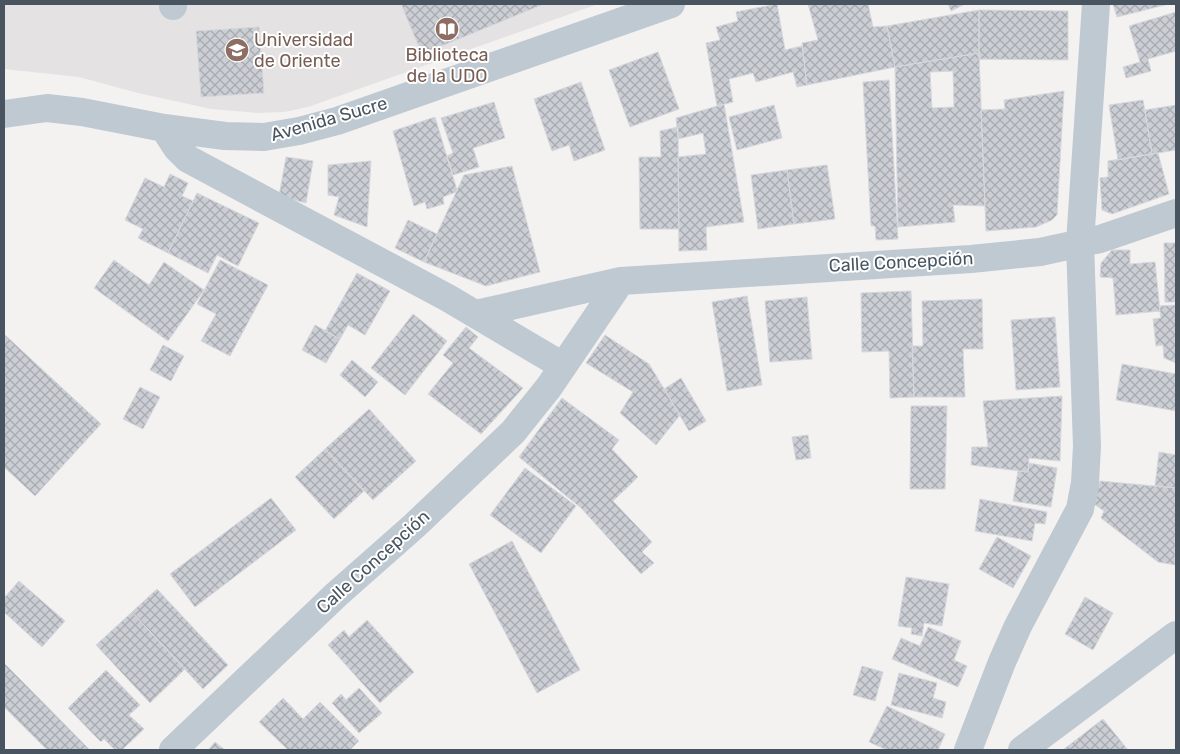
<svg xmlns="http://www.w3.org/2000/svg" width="1180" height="754" font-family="Rubik,sans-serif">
<defs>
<pattern id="building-cross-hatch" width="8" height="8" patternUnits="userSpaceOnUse" patternTransform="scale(1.25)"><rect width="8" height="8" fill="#cbced4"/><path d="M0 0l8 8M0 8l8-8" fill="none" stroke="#a7aaaf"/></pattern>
</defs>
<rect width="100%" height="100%" fill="#f4f1f1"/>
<path fill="#e5e2e3" d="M4,4H598L308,107L284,112L258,113L211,109L138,93L79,77L4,69Z"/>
<path fill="url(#building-cross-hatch)" stroke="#d5d8dd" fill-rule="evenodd" d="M401,4H544L422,54Z
M777,4L785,50L802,46L807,85L797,87L793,72L756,82L753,73L729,79L733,102L717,106L706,43L720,40L716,27L738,21L736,12Z
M808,4H868L873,27L887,26L895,67L807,85L802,43L818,40Z
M948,4H965L951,11Z
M1113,4H1169L1117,17Z
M979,10L1068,11V60L979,59Z
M979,10V53L895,67L887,26Z
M1176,12V51L1148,59L1151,71L1126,78L1123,67L1140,62L1129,26Z
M259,27L264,93L201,97L196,31Z
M658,52L679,109L630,127L609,70Z
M979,53L985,206L953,205L955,222L898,227L895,67ZM953,71L954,107L932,108L930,72Z
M889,80L898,239L876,240L875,226H871L863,82Z
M581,82L605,150L574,161L569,145L552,151L534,99Z
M1064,91L1057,215L1052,220L1036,227L986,231L981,110L1005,109L1004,100Z
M1143,100L1152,154L1118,160L1109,105Z
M494,102L505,138L473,148L479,167L453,175L447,156L453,153L441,118Z
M724,104L744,222L706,227L707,250L679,251L678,157L706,154L703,133L678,139L676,118Z
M774,105L782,138L737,150L729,117Z
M1176,105V150L1152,154L1145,110Z
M435,117L457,190L456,192L443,197L444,204L427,209L425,202L414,206L393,131Z
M678,127L679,229H640L639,157H661L660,131Z
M1158,153L1169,194L1112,214L1102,210L1100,178L1108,177V161Z
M286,157L313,161L306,203L279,196Z
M371,161L367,227L334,215L339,197L328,195V165Z
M827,165L835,219L794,224L787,170Z
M512,166L540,272L486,286L424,262L464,175Z
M787,170L794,224L758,229L751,175Z
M170,174L188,183L182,196L193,201L168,253L138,238L143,229L125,220L145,178L164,187Z
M197,193L259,223L238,266L217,255L208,273L168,253Z
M408,220L437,234L424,262L395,248Z
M1164,243H1176V302H1165Z
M1112,250H1130V264L1155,262L1160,311L1116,315L1113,278L1100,277L1101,263Z
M114,260L149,285L164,262L204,290L168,341L94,288Z
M220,260L268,285L230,356L201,341L216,314L197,304Z
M357,273L390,291L365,335L348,325L340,339L325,331Z
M911,291L914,397L890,398L889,351L862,352L861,293Z
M747,296L762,385L727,391L712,302Z
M807,297L812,359L770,362L765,301Z
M982,299L983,349H963L965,397H914L912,346H923L922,301Z
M1176,305V363L1164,358L1163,345L1156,346L1153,319L1161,318L1159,306Z
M413,314L447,341L405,395L371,368Z
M1055,317L1060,387L1016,390L1011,320Z
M315,325L340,339L326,363L302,350Z
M466,327L478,337L469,348L523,388L481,434L428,394L453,363L443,355Z
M4,334L101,424L35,496L4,467Z
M605,335L649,364L680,415L656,445L620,413L633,392L586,363Z
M163,345L184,356L171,381L150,370Z
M352,360L378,382L365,397L340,375Z
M1122,364L1176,374V411L1116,400Z
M681,378L706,421L689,431L664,389Z
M140,387L160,397L143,429L123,419Z
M1062,396L1060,461L1029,458L1028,472L971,465L972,447H988L983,401Z
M562,398L619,440L612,449L638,477L613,501L652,542L642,552L654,563L641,574L581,508L519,457Z
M911,406H947L945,489H910Z
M369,409L416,461L373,500L325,449Z
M808,435L811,458L796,460L792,437Z
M325,449L364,491L334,519L295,477Z
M1159,452L1176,455V488L1155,486Z
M1029,463L1057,468L1051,507L1013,501L1018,471L1028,472Z
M525,468L576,506L541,553L490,515Z
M1100,481L1176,488L1175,565L1158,562L1101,518L1104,511L1094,504Z
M271,498L296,530L195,607L170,574Z
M980,499L1047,512L1045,524L1035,523L1032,541L975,531Z
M997,537L1031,556L1013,588L979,569Z
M512,541L580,670L537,693L469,564Z
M906,577L949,584L942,626L924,623L922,636L911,634L912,628L898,626Z
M19,581L65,621L42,647L4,612V598Z
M157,589L228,665L203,689L132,612Z
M1085,597L1113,613L1093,650L1065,634Z
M132,612L185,669L150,703L96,645Z
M367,620L414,672L380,703L328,645L344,630L349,637Z
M928,627L961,641L954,660L967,666L958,687L892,659L901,638L920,646Z
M4,663L90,750H47L4,707Z
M862,666L883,672L875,701L853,695Z
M106,670L140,705L129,715L144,729L122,750H115L104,739L101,742L68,708Z
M899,673L937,683L933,698L946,702L942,718L891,705Z
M359,688L382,713L359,733L332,703L341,694L346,700Z
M283,698L303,719L320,702L359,741L350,750H288L259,722Z
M887,706L945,734L938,750H887L869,742Z
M1103,719L1128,750H1064V749Z
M215,742L225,750H208Z"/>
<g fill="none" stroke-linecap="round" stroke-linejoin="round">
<path stroke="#bec9d1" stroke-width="28" d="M173,4V6
M4,114L47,108L82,112L164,128L225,136L264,137L299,131L337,121L671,4
M164,128L177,148L188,159L448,298L563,366
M476,314L621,281L971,259L1040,252L1100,239L1176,213
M173,750L337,594L414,526L513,432L549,387L621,281
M968,750L1002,662L1018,626L1080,509L1085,483L1087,446L1080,243L1096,4
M1022,750L1176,635"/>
</g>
<defs>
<g id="library-disc" transform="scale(1.25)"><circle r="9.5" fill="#8d6e63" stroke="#fff"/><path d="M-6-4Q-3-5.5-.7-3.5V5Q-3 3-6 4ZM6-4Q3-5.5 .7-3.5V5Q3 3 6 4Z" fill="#fff"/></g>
<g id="university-disc" transform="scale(1.25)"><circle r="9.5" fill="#8d6e63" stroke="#fff"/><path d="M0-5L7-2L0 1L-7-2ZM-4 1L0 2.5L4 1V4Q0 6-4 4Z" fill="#fff"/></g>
</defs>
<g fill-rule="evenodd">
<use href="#library-disc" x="447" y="29"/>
<use href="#university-disc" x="237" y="50"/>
</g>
<g text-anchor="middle" stroke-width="4" stroke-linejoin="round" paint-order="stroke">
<g font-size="18" fill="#785e54" stroke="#fff" text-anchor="start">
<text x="254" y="46">Universidad<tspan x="254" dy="21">de Oriente</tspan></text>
<text x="447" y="61" text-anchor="middle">Biblioteca<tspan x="447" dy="21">de la UDO</tspan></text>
</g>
<g font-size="18" fill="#485560" stroke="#fff">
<text transform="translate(329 119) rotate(-16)" y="6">Avenida Sucre</text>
<text transform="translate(901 262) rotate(-3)" y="6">Calle Concepción</text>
<text transform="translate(373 562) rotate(-42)" y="6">Calle Concepción</text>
</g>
</g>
<rect width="1180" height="754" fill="none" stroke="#485560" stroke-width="10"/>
</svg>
